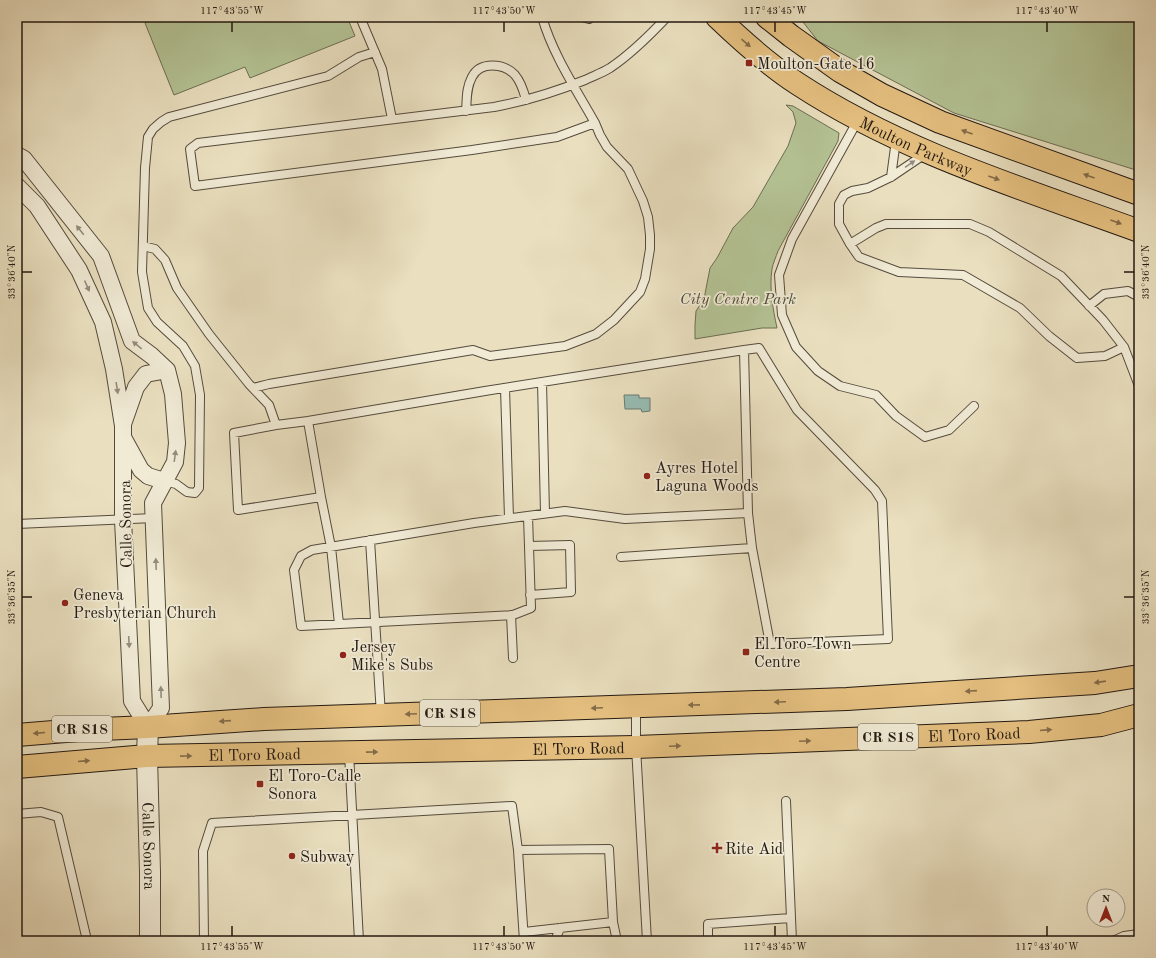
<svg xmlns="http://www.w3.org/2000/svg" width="1156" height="958" font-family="'Old Standard TT',serif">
<rect width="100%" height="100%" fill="#eae0c0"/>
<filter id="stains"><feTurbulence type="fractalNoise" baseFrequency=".005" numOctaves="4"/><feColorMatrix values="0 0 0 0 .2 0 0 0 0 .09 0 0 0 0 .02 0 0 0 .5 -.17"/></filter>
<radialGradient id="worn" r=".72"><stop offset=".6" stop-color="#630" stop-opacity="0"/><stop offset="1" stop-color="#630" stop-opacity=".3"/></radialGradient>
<path fill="#b4c395" stroke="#6c6e53" d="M160,17H347L355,36L250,78L245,67L174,95L145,23Z
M799,17H1139V171L954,113L818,41Z
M786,105L793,106L839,133L838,141L778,251C776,257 773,263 772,269C769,289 773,309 777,328H762L695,339V325L696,311L704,299L710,268L717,258L733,228L753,207L788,146L796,123L793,112Z"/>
<path fill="#98bdb5" stroke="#697b73" d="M624,395H639V398H650V411L642,412L641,409H625Z"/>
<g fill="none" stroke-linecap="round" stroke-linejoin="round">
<g stroke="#554b3d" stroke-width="10">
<path id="service" d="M360,17L382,69L392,119
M582,17L589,19L592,17
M466,111C467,99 466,88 472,77C480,61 504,63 515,75C521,82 524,92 526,100
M858,120L792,239L779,275L782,315L796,347L818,371L840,386L876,395L896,416L925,437L949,430L974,406
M595,123L557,137L472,150L195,186L190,149L198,143L494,107C526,101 555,92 585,80C593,76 602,73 610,68C631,54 650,35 667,17
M925,154L891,177L868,188L852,191L844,195L839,204V224L850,244L859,257L899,272L963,275L1020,308L1049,336L1077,358L1105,356L1124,347
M891,177L896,140
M850,244L876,228L886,224H970L989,232L1061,276L1103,320L1124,347L1139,386
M143,246L155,249L165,260L177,288L209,334L249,384L269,405L276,425
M1089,306L1104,294L1128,291L1139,297
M542,382L545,513
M253,388L269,384L473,350L490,356L565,346L596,334L614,320L640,292L645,279L650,249V235L648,217L643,201L628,169L607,147L600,135L595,123C576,89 553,55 542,17
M505,388L509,518
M308,421L276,425L234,433L238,510L321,497L308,421L485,391L744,350L748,513L752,548L770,644L888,639L882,501L875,490L797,410L759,348L744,350
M164,481L176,484L187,492L195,493L199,488L200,395L195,366L183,346L157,322L148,308L142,272L145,168L148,137L153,129L161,122L169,117L328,76L359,57L375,52
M321,497L331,547L339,624
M528,516L531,608L513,615L301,626L294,570L301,556L312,550L474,523L565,511L625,519L748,513
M17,524L154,518
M370,540L381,715
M529,546L570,545L571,592L530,595
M621,557L752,548
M511,615L513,658
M636,706V747L647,941
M349,753L359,941
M17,814L41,812L58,817L86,936V941
M518,850L609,849L613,922L524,932
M791,918L792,941
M613,922L617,941
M204,941L203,851L212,823L512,806L518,850L524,941
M555,941L560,928
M708,941V924L791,918L786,801
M1113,941L1124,936L1139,934"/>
</g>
<g stroke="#554b3d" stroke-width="18">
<path id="minor" d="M17,155L24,159L101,256L132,341L152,356L167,370L173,394L177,443L175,462L153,503L161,708L148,727L132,701L123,520V426L114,369L103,322L79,270L37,206L17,186
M123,424L136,387L146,374L167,370
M124,439L141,470L148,476L164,481"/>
</g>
<g stroke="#554b3d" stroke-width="22">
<g id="tertiary">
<path id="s1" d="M148,727L147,756L150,872V941"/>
</g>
</g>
<g stroke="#231911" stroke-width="24">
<g id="primary">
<path id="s2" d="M717,17C742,41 769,65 798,84C902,152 1024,189 1139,231"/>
<path d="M767,17L791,36L840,71L882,95L940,122L1139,194"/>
<path d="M17,735L78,730L148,727L264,719L847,699L1095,683L1139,676"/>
<path id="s3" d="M17,767L147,756L636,747L1029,732L1101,725L1139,715"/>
</g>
</g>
<use href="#service" stroke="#f1ebd6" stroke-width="8"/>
<use href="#minor" stroke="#f1ebd6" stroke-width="16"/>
<use href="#tertiary" stroke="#f1ebd6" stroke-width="20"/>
<use href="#primary" stroke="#e5c080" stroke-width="22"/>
</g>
<defs><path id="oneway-solid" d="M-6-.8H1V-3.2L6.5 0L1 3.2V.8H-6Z"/></defs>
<g fill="#846c48">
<use href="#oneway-solid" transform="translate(746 43) rotate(41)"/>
<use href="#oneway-solid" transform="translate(967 132) rotate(-160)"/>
<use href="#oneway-solid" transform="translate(1089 176) rotate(-160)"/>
<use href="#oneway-solid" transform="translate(994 178) rotate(20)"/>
<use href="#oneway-solid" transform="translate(1116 222) rotate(20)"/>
<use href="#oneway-solid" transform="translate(1100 682) rotate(172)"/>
<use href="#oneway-solid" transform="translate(971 691) rotate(176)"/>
<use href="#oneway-solid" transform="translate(780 702) rotate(178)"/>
<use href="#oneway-solid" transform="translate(694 705) rotate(179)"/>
<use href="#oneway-solid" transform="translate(597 708) rotate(178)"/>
<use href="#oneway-solid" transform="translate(411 714) rotate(178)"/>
<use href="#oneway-solid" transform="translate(225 721) rotate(176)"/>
<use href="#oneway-solid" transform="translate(1046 730) rotate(-5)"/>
<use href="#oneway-solid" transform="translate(39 733) rotate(175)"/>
<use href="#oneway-solid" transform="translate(805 741) rotate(-2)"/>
<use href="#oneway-solid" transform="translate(675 746) rotate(-2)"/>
<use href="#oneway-solid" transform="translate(372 752) rotate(-1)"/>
<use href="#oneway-solid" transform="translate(186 756) rotate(-1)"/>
<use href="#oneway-solid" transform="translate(84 761) rotate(-5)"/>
</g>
<g fill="#948c7d">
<use href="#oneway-solid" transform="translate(910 164) rotate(-34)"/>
<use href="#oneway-solid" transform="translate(80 230) rotate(-129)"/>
<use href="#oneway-solid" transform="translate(87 286) rotate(66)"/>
<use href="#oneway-solid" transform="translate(137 345) rotate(-141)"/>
<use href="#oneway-solid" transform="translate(117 388) rotate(81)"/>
<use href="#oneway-solid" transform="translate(175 456) rotate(-82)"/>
<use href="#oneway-solid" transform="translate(156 564) rotate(-92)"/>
<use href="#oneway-solid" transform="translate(129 642) rotate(87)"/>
<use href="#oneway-solid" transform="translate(161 692) rotate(-92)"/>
</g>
<path fill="none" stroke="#231911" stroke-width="1.5" d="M232,22V32M504,22V32M775,22V32M1047,22V32M22,272H32M1124,272H1134M22,597H32M1124,597H1134M232,926V936M504,926V936M775,926V936M1047,926V936"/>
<g fill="#8f2418" stroke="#f1ebd6" stroke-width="1.5">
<rect x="745" y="59" width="8" height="8" rx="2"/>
<circle cx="647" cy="476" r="4"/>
<circle cx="65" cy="603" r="4"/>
<rect x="742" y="648" width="8" height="8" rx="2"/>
<circle cx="343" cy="655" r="4"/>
<rect x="256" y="780" width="8" height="8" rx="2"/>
<path d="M715 842h4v4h4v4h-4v4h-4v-4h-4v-4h4z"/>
<circle cx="292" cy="856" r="4"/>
</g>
<g text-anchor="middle" stroke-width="3.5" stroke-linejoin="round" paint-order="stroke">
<g fill="#f1ebd6" stroke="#61584c" stroke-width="1">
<rect x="420" y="700" width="60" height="26" rx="3"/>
<rect x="52" y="716" width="60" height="26" rx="3"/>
<rect x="858" y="724" width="60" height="26" rx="3"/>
</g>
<g font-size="15" font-weight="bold" fill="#231911">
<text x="450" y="718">CR S18</text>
<text x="82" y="734">CR S18</text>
<text x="888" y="742">CR S18</text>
</g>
<g font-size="16" fill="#231911" stroke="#f1ebd6" text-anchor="start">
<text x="757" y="69">Moulton-Gate 16</text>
<text x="655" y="473">Ayres Hotel<tspan x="655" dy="18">Laguna Woods</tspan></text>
<text x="73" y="600">Geneva<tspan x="73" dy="18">Presbyterian Church</tspan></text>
<text x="754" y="649">El Toro-Town<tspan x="754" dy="18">Centre</tspan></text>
<text x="351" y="652">Jersey<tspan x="351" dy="18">Mike's Subs</tspan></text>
<text x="268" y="781">El Toro-Calle<tspan x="268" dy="18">Sonora</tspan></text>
<text x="725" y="854">Rite Aid</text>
<text x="300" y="862">Subway</text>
</g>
<g font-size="16" fill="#231911" stroke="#f1ebd6">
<text dy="6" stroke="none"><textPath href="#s2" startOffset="239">Moulton Parkway</textPath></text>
<text transform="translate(125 524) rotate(-91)" y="6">Calle Sonora</text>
<text dy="6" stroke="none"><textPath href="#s3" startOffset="958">El Toro Road</textPath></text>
<text dy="6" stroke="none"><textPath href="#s3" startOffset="562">El Toro Road</textPath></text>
<text dy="6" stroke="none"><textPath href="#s3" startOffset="238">El Toro Road</textPath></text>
<text dy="6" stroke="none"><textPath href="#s1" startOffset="119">Calle Sonora</textPath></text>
</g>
<g font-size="16" font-style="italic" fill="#4e4c39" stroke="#f1ebd6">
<text x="738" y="304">City Centre Park</text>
</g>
</g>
<rect width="1156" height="958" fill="none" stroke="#eae0c0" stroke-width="44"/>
<g transform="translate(1106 908)"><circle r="19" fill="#f1ebd6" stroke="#9f9787"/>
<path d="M0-3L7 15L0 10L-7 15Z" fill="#8f2418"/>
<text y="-6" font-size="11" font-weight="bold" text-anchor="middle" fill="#231911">N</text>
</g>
<rect x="22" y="22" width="1112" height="914" fill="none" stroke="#231911" stroke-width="1.5"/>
<g font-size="10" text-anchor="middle" fill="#231911">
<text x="232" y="14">117°43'55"W</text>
<text x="504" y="14">117°43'50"W</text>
<text x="775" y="14">117°43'45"W</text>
<text x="1047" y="14">117°43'40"W</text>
<text transform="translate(11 272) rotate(-90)" y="4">33°36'40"N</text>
<text transform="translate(1145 272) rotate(-90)" y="4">33°36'40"N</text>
<text transform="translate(11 597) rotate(-90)" y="4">33°36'35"N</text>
<text transform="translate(1145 597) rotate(-90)" y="4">33°36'35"N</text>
<text x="232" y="950">117°43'55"W</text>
<text x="504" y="950">117°43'50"W</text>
<text x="775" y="950">117°43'45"W</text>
<text x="1047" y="950">117°43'40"W</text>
</g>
<rect width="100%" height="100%" filter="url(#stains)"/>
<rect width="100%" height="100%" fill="url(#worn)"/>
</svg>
